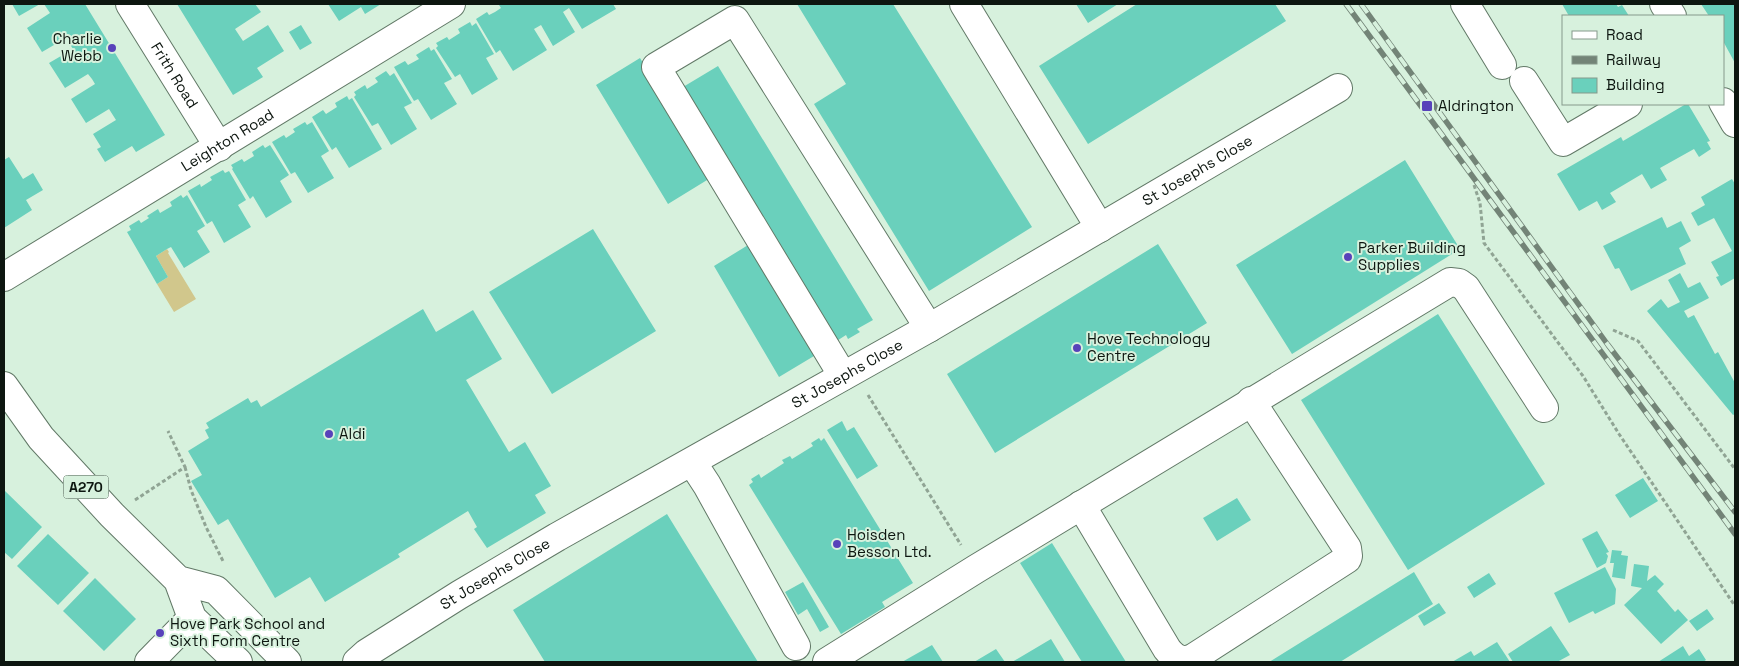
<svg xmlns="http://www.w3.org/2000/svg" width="1739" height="666" font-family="'Space Grotesk',sans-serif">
<rect width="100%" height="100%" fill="#d7f1dd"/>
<path fill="#d1c78c" d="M167,249L169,252L168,253L196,299L174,312L157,284L168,277L156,256Z"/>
<path fill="#6ad0bc" d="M12,4H40L19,16Z
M44,4H85L165,135L136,152L132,146L105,162L97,149L101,147L93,134L116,120L109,109L86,123L79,112L71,99L95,84L92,79L88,74L65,88L49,63L73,49L66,38L42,52L27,28L50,13Z
M177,4H255L261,12L235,29L243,41L268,25L284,51L257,68L263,77L233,95Z
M328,4H381L365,14L361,7L339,21Z
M500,4H613L616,9L582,29L569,8L563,12L575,32L553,46L541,25L534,29L547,50L513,71L500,50L496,53L476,19L487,12L489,15L495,12L501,8L499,5Z
M797,4H893L1032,227L929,291L814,104L846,84Z
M1076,4H1118L1088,23Z
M1137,4H1275L1286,21L1088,144L1039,66Z
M1562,4H1616L1618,7L1622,5L1629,16H1569Z
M1701,4H1735V63L1723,41V16H1709Z
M470,22L472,26L476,23L494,54L486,58L498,79L472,95L460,74L455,77L436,48L438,46L436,43L447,37L449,40L460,33L458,29Z
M301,25L312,43L300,50L289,32Z
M429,47L431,51L434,49L452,79L444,83L457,104L431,120L418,99L414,101L394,67L405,61L408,65L419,59L416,55Z
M640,58L712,177L668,204L596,85Z
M718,66L873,320L857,329L860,332L848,339L846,335L832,344L678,90Z
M386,71L390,76L394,73L412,103L404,107L417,129L391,145L378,123L372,126L354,97L356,95L354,92L365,85L367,89L378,82L375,78Z
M347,96L349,100L352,98L382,149L349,168L336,147L332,150L312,117L323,110L326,114L337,107L335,103Z
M1686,104H1688L1710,141L1707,142L1711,149L1699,157L1694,149L1660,168L1667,180L1651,189L1642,174L1610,193L1616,202L1602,210L1597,201L1579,211L1557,174L1621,137L1623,141Z
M305,122L307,125L312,122L329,151L321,156L334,178L308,193L295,172L291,174L272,142L284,135L286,138L295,132L293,129Z
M263,145L265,148L270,145L289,175L280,181L292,202L266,218L253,196L250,199L232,169L233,168L231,165L242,159L244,162L254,156L252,152Z
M9,157L23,179L33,173L43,190L26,200L32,210L4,228V160Z
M1405,160L1460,249L1292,354L1236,265Z
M223,170L225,173L229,171L246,200L238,205L251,227L224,243L212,221L207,224L188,191L200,184L201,187L212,180L210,177Z
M1732,179L1735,184V278L1721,286L1716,277L1719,276L1711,262L1732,251L1714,218L1698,226L1691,213L1705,205L1701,197Z
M181,195L183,198L187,195L205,226L197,231L210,252L184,268L171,247L167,249L156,256L168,277L157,284L127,232L131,230L129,226L139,220L141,223L149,218L147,216L158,209L160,213L172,206L170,202Z
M1662,217L1667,228L1681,221L1691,241L1679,248L1686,264L1631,291L1619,268L1615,269L1603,246Z
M593,229L656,331L552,394L489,292Z
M753,242L819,353L779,377L714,266Z
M1158,244L1207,323L995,453L947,374Z
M1680,273L1688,288L1700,282L1709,298L1684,311L1688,318L1694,315L1715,354L1718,352L1735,383V414L1733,415L1647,311L1661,299L1668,308L1680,302L1668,280Z
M423,309L436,332L473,310L502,359L466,380L509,452L525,442L551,486L535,495L546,513L487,548L474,529L477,527L468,511L398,554L400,557L325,602L310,577L275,598L228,519L218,525L191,481L202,475L188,451L209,438L205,430L209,428L206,423L248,398L251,403L257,400L261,407Z
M1438,314L1545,484L1408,570L1301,400Z
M842,421L847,431L854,427L878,466L857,479L827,430Z
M819,438L821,441L824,438L913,583L882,602L885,607L841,634L749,485L753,482L751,479L759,474L761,478L784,463L782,460L790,456L792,459L813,446L811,443Z
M1643,478L1658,501L1630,518L1615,495Z
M4,490L42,527L12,559L4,552Z
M1237,498L1251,520L1217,541L1203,518Z
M667,514L758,662H545L513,610Z
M1597,531L1609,552L1606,553L1608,556L1606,563L1597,568L1582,539Z
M48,534L89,573L58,605L17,566Z
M1052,543L1126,662H1082L1020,563Z
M1612,550L1622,551L1621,555L1628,556L1625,579L1612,577L1614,563H1610Z
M1634,564L1649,566L1647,581L1655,575L1664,584L1657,591L1675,612L1678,609L1688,620L1661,644L1624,605L1642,588L1631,586Z
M1605,567L1616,589L1615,604L1595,614L1593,611L1569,623L1554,593Z
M1414,572L1433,604L1340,662H1269Z
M1489,573L1496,584L1474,598L1467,587Z
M95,578L136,619L104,651L63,611Z
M803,582L829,627L820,632L807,609L798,615L785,592Z
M1439,603L1446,613L1424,626L1418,616Z
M1707,609L1714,619L1697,631L1689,621Z
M1551,626L1570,655L1557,662H1513L1508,654Z
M1051,639L1065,662H1012Z
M1497,642L1510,662H1452L1471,651L1474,656Z
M932,645L943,662H902Z
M1683,646L1689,656L1699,649L1706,660L1703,662H1658Z
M996,649L1005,662H974Z"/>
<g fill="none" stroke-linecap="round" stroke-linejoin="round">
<g stroke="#627967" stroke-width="30">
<g id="minor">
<path id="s1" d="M130,4L219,147"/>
<path d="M964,4L1100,228"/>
<path d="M1465,4L1502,65"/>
<path d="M1664,4L1672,16"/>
<path d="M1524,81L1563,142L1628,104"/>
<path d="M1723,102L1735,123"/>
<path id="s2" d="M4,277L451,4"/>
<path d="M843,376L656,67L735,20L929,328"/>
<path d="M692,462L707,485L796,646"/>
<path d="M1081,505L1167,649C1174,658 1182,663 1193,658L1347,559L1348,556L1347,548L1251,401"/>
<path d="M149,662L192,618"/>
<path id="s3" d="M357,662L367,653L459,595L557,537L929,328L1338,88"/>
<path d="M827,662L976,569L1450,282L1459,283L1466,288L1544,408"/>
</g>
</g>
<g stroke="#627967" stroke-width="30">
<path id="major" d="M4,386L41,438L112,515L178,580L192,618L238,662
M178,580L216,590L287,662"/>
</g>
<path stroke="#90a494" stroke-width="3" stroke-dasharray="4 2.5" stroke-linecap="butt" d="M1474,185L1480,203L1484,243L1583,376L1619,434L1735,606
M1613,330L1638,341L1735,469
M868,395L961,545
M185,467L191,490L206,527L224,563
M135,500L185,467L168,431"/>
<use href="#minor" stroke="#fff" stroke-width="28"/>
<use href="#major" stroke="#fff" stroke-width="28"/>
<g stroke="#738477" stroke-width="5.5">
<path id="rail" d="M1346,4L1735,534
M1361,4L1608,345L1735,512"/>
</g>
<use href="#rail" stroke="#d7f1dd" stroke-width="4" stroke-dasharray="11" stroke-linecap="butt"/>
</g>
<g fill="#5842ba" stroke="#d7f1dd" stroke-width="2">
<circle cx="112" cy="48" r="5"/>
<rect x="1421" y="100" width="12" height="12" rx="2.5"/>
<circle cx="1348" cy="257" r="5"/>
<circle cx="1077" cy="348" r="5"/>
<circle cx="329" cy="434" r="5"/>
<circle cx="837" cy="544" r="5"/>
<circle cx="160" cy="633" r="5"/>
</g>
<g text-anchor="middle" stroke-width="4" stroke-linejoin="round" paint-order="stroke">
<rect fill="#d7f1dd" stroke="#4a584e" stroke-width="1" x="63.5" y="475.5" width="45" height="23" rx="4"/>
<g font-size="14" font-weight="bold" fill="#0d1610">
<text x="86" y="492">A270</text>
</g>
<g font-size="15" fill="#0d1610" stroke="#d7f1dd" text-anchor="start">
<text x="102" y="44" text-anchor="end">Charlie<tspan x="102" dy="17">Webb</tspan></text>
<text x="1438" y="111">Aldrington</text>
<text x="1358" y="253">Parker Building<tspan x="1358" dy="17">Supplies</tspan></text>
<text x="1087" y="344">Hove Technology<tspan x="1087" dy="17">Centre</tspan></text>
<text x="339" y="439">Aldi</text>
<text x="847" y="540">Hoisden<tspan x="847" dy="17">Besson Ltd.</tspan></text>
<text x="170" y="629">Hove Park School and<tspan x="170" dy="17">Sixth Form Centre</tspan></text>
</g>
<g font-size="15" fill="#0d1610" stroke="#d7f1dd">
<text dy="5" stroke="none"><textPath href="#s1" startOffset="84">Frith Road</textPath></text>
<text dy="5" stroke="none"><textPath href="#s2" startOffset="262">Leighton Road</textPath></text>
<text dy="5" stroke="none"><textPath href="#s3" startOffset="974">St Josephs Close</textPath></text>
<text dy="5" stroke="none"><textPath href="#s3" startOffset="569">St Josephs Close</textPath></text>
<text dy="5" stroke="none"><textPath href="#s3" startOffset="164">St Josephs Close</textPath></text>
</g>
</g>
<rect width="1739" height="666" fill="none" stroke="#0d1610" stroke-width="10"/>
<rect x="1562" y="15" width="162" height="90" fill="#d7f1dd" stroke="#86998b"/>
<rect x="1572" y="31" width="25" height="8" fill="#ffffff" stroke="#86998b"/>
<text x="1606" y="40" font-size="15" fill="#0d1610">Road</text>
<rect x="1572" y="56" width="25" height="8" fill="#738477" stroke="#86998b"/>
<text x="1606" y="65" font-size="15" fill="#0d1610">Railway</text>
<rect x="1572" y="78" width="25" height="15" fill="#6ad0bc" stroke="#86998b"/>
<text x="1606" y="90" font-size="15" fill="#0d1610">Building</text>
</svg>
